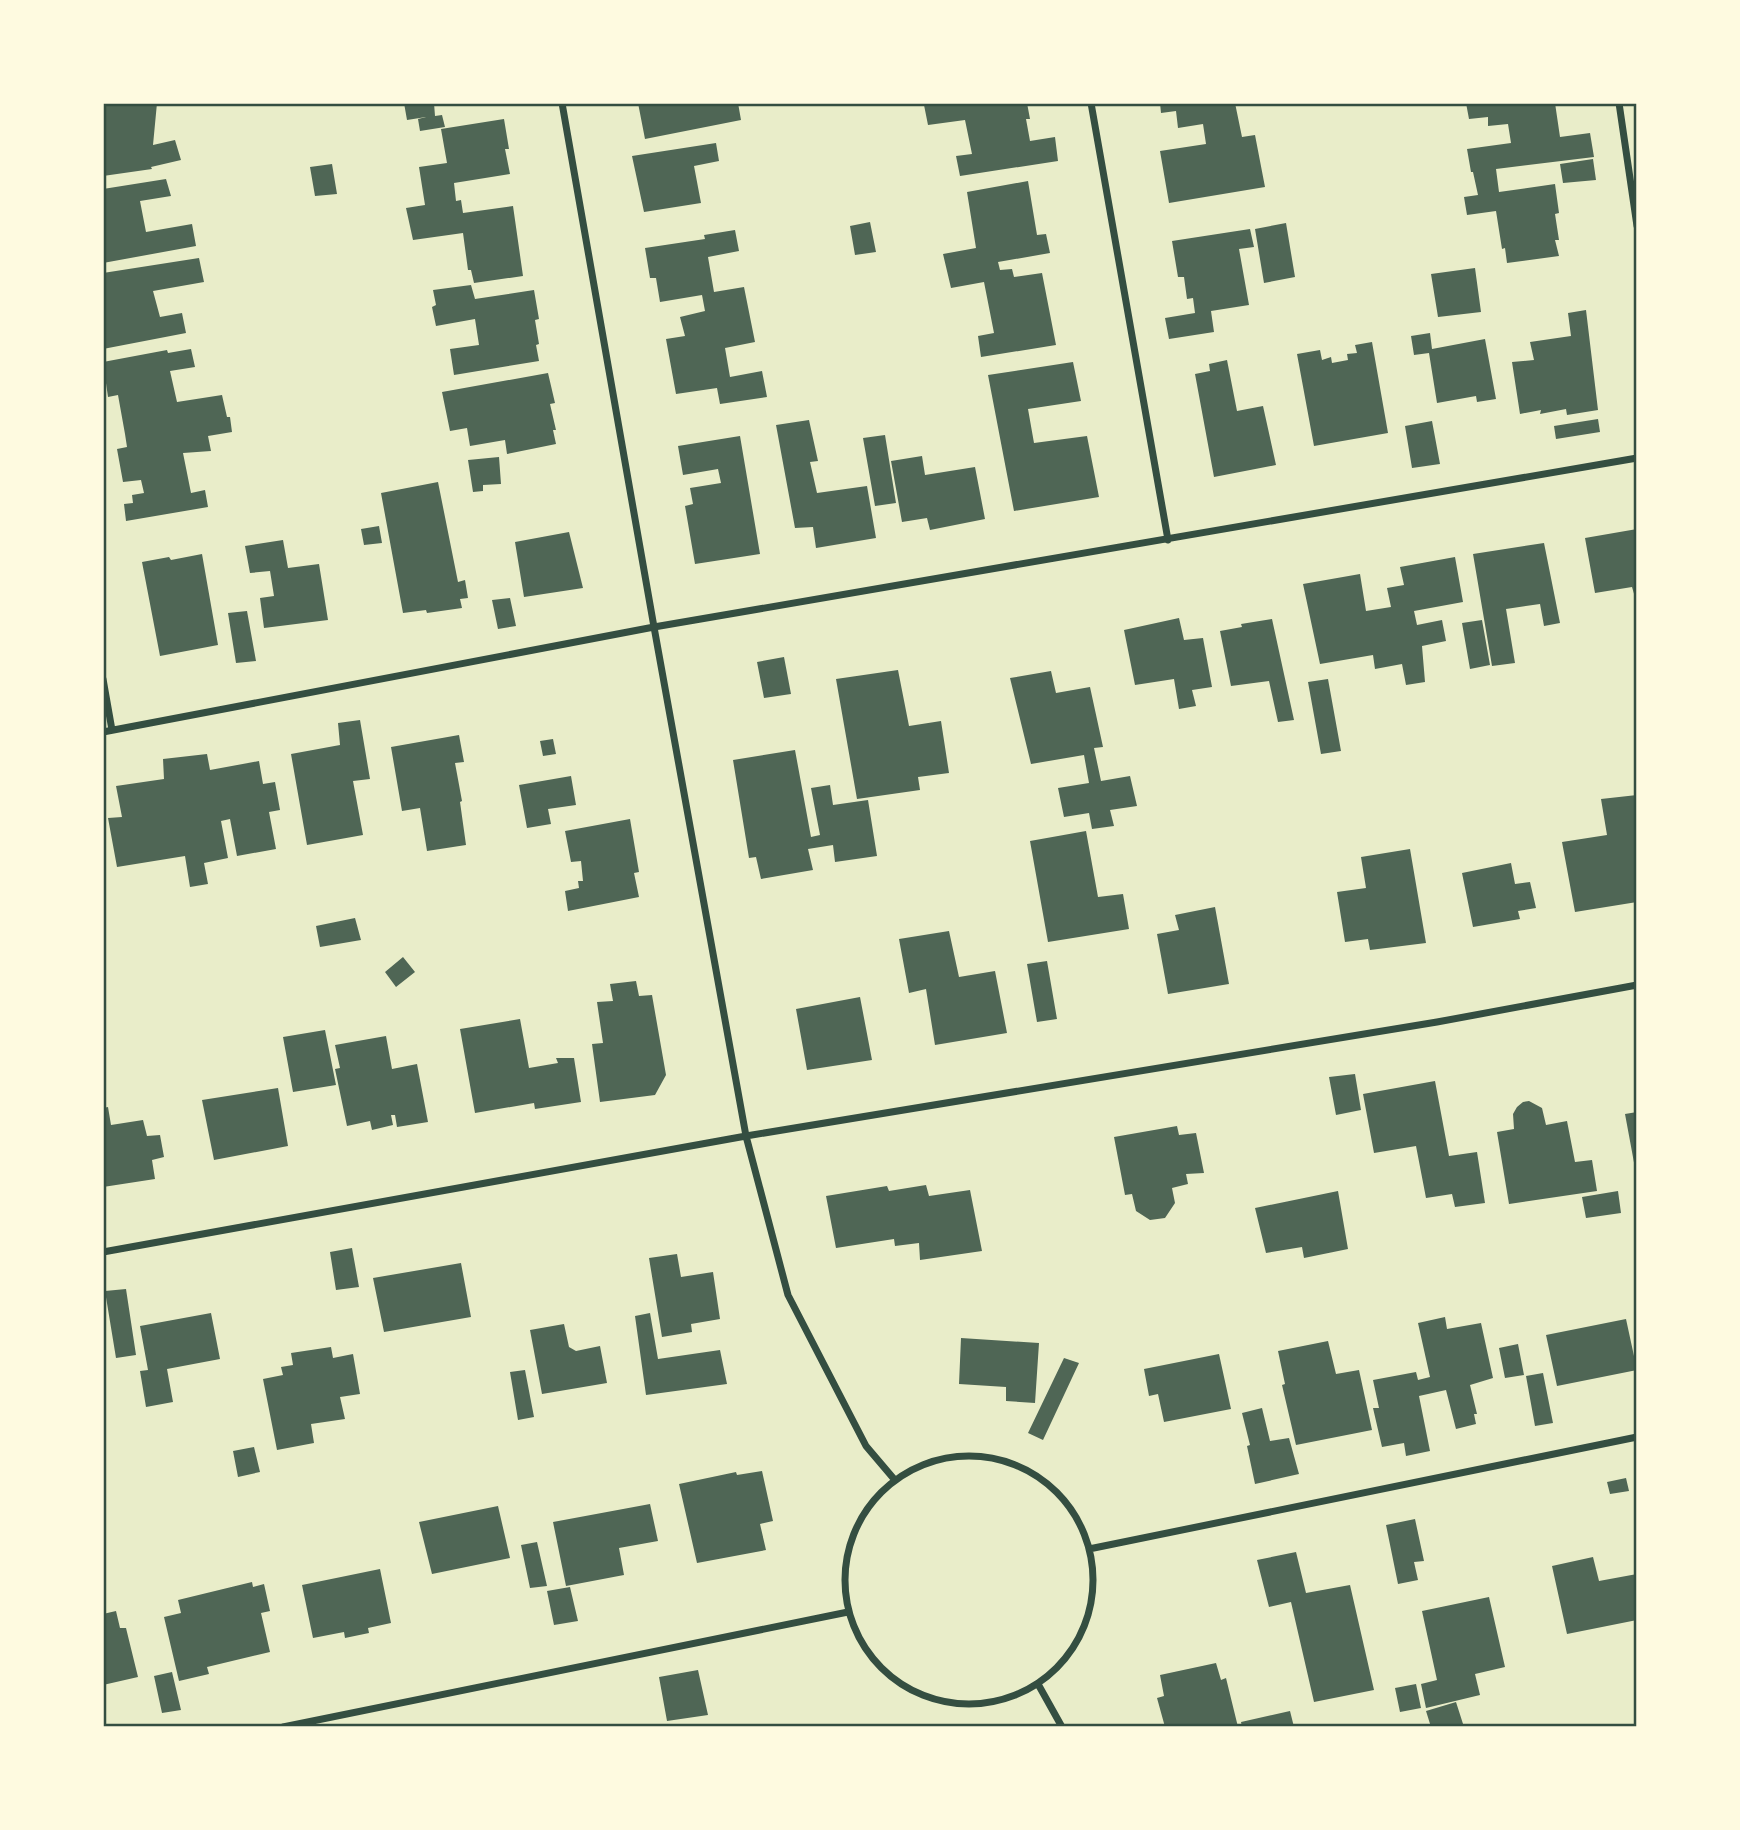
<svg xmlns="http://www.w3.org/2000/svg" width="1740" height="1830" font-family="'Varela Round',sans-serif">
<rect width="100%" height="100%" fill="#e9edc9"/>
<path fill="#4f6655" d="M103,103H157L153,145L175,140L181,160L151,167L152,169L103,176Z
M404,103H434L435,116L442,115L445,127L420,131L418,119L426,117L407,120Z
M638,103H738L741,120L645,139Z
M935,103H1027L1030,119H1026L1030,141L1055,137L1058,161L960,176L956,156L972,154L965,120L928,125L924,105Z
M1160,103H1235L1242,137L1255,135L1265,187L1169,203L1160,151L1206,144L1203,124L1178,128L1176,111L1161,113Z
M1466,103H1555L1560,137L1590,133L1594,157L1496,169L1499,192L1555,184L1559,213L1555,214L1559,240H1555L1559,256L1507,263L1505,248L1502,249L1496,211L1467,215L1464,197L1478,195L1473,172H1471L1467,149L1511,143L1508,124L1488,126V117L1469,119Z
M504,119L509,149H505L510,174L454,183L456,201L461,200L463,213L513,206L523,276L474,283L471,270H468L463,233L413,240L406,208L425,205L419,167L447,163L441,129Z
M716,143L719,161L694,166L701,203L644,212L632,156Z
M1593,159L1596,180L1563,183L1560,164Z
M332,164L337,194L315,196L310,167Z
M166,179L171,196L140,201L146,232L192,224L196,246L103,263V189Z
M1028,181L1037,235L1046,234L1050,253L998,262L1000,270L1012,269L1014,277L1042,273L1056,345L981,357L978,336L994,333L984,282L951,288L943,254L976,248L967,192Z
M870,222L876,252L855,255L850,226Z
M1286,223L1295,277L1264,283L1255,229Z
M1250,229L1254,247L1239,249L1249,305L1211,311L1214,332L1169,339L1165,318L1195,313L1193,298L1187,299L1184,277H1178L1172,241Z
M735,230L739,251L708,257L714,292L744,287L755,342L725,348L730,377L762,371L767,397L720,404L717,388L676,394L666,339L685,336L680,317L705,311L702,295L660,302L656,278H650L645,248L705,239L704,235Z
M199,258L204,282L153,291L160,317L182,313L186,333L103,349V273Z
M1475,268L1481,312L1438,317L1431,274Z
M471,285L475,299L534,290L539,319L535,320L539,344L536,345L539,361L454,375L450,349L479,345L475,319L436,326L432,307L436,305L433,290Z
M1586,310L1598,410L1567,415L1566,409L1540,414L1541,410L1520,414L1512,362L1534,360L1530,342L1571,336L1568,313Z
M1430,333L1432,349L1485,339L1496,399L1477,402L1476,396L1437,403L1429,353L1414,355L1411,336Z
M1372,342L1388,433L1314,446L1297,354L1320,350L1322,360L1331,357L1332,363L1348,360L1347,354L1357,353L1355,345Z
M191,349L195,367L170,371L177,402L222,395L227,417H230L232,432L208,436L211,451L183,453L191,493L205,490L208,507L126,521L124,504L133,503L132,495L144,493L141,480L123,482L117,449L127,447L125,434L118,395L108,397L103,362L167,350L168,353Z
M1227,360L1237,411L1263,406L1276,465L1214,477L1195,374L1210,371L1209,364Z
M1073,362L1081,401L1028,409L1034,443L1087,436L1099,497L1014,511L988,375Z
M548,373L555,403L550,404L556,430H553L556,444L507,454L505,440L470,446L467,428L450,431L442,392Z
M1598,419L1600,432L1556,439L1554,426Z
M809,420L818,461L810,462L817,493L867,486L876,538L816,548L813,527L795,528L776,425Z
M1432,421L1440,464L1412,468L1405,426Z
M885,435L896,503L875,506L863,438Z
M740,436L760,554L695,564L685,506L693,504L690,488L721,483L718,469L683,475L678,446Z
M922,456L925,475L975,467L985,519L930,530L927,518L902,522L891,461Z
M499,457L501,484L483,485V491L473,492L468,460Z
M438,482L458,582L465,580L468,598L460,599L462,608L427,613L426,610L403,613L381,493Z
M379,526L382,543L364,545L361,529Z
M1637,529V604L1632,587L1595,593L1585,538Z
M569,532L583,588L524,597L515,542Z
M283,540L288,568L319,564L328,620L264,628L260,598L274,596L270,571L250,573L245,546Z
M1544,543L1560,623L1544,626L1540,604L1506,609L1515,663L1492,666L1473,554Z
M202,554L218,645L160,656L142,562L169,557L171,560Z
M1455,557L1463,602L1414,611L1417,625L1442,620L1446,641L1422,646L1425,682L1406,685L1402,664L1375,669L1373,655L1320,664L1303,584L1360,574L1366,611L1391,607L1387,588L1404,585L1400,567Z
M510,598L516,626L498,629L492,600Z
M247,611L256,661L236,663L228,613Z
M1179,618L1184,640L1203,638L1212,687L1192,690L1196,706L1179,709L1174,679L1135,685L1124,630Z
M1272,619L1294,720L1278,722L1269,681L1231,686L1220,631L1242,627L1241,624Z
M1482,620L1490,665L1470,669L1462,623Z
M784,657L791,694L764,698L757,662Z
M898,670L909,726L941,721L949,773L918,777L920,790L857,799L836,679Z
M1051,671L1056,693L1090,687L1103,747L1094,748L1101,781L1130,776L1137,806L1110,810L1114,826L1092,829L1089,813L1064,817L1058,788L1089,783L1084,755L1031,764L1010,678Z
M1328,679L1341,751L1321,754L1308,682Z
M360,720L370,779L353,781L363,835L307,845L291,754L340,745L338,723Z
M459,735L464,762L455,763L462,801L460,802L466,845L427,851L420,808L402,811L391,747Z
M553,739L556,754L543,756L540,741Z
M795,750L811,837L820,835L811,788L830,785L833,805L868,800L877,856L835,862L833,845L808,849L813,870L761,879L756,857L749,858L733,760Z
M207,754L210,770L259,761L263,784L275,782L280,810L269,812L276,849L237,856L230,819L221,821L228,858L204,863L208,884L190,887L185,856L117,867L108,818L122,817L116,786L164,779L163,759Z
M571,776L576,805L548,809L551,824L527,828L519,785Z
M1637,795V902L1575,912L1562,842L1607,835L1601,799Z
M630,819L639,872L634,873L639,897L568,911L565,891L579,888L578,881H583L581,861L571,862L565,831Z
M1086,831L1098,897L1123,894L1129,929L1048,942L1030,841Z
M1410,849L1426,943L1370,950L1368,939L1345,942L1337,892L1366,888L1361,857Z
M1511,863L1515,884L1530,882L1536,908L1518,911L1520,919L1473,927L1462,873Z
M1215,907L1229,984L1168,994L1157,934L1179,930L1175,915Z
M355,918L361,940L320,947L316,926Z
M949,931L959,977L995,971L1007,1033L935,1045L926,989L909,993L899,939Z
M403,957L415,972L396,987L385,972Z
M1047,961L1057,1019L1037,1022L1027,964Z
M636,981L639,996L652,995L666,1075L655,1095L600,1102L592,1044L603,1043L597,1002L613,1001L610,984Z
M860,997L872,1060L807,1070L796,1009Z
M520,1019L529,1068L558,1063L556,1058H574L581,1102L535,1109L534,1103L475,1113L460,1029Z
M325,1030L336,1085L293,1092L283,1037Z
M386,1036L392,1069L417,1064L428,1122L397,1127L395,1115H391L393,1125L372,1130L370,1121L347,1126L335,1069L340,1068L335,1045Z
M1355,1074L1361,1110L1336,1115L1329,1077Z
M1435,1081L1449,1156L1477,1152L1485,1203L1455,1207L1452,1194L1426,1198L1416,1146L1374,1153L1363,1094Z
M278,1088L288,1146L214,1160L202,1100Z
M1529,1101L1542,1108L1546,1125L1567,1121L1575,1162L1592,1160L1597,1191L1509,1204L1497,1132L1514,1129L1513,1114L1517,1107L1523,1102Z
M108,1107L111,1125L143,1120L147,1136L160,1135L164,1157L152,1160L155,1179L103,1187V1108Z
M1637,1112V1168H1635L1625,1114Z
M1177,1126L1179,1135L1196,1133L1204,1173L1186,1174L1188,1184L1172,1188L1175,1203L1165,1218L1150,1220L1136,1211L1132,1194L1125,1195L1114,1137Z
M926,1185L929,1196L970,1190L982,1251L920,1260L919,1243L895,1246L894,1239L836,1248L826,1196L887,1186L889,1191Z
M1338,1191L1348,1249L1304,1258L1302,1247L1266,1253L1255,1208Z
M1618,1191L1621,1213L1586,1218L1582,1197Z
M352,1248L359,1287L336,1290L330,1252Z
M677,1254L681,1277L713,1272L720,1319L691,1324L692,1332L662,1337L649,1258Z
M461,1263L471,1317L384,1332L373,1278Z
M126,1289L136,1355L116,1358L105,1291Z
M211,1313L220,1359L167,1369L173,1402L146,1407L140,1371L148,1370L140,1326Z
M650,1313L658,1359L720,1350L727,1384L646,1395L635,1316Z
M1445,1317L1447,1329L1481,1323L1493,1378L1470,1385L1477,1414H1474L1476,1424L1456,1429L1446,1390L1419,1396L1430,1451L1406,1456L1404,1443L1382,1447L1373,1408H1379L1373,1380L1416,1372L1418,1380L1430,1377L1418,1323Z
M1626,1319L1637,1370L1557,1386L1546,1335Z
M564,1324L569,1347L576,1351L600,1346L607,1383L542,1394L530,1330Z
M961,1338L1039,1343L1035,1403L1006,1401V1387L959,1384Z
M1328,1341L1336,1374L1359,1370L1372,1430L1296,1445L1282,1385L1285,1384L1278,1351Z
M1518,1344L1524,1375L1505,1378L1499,1348Z
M331,1347L333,1358L353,1354L360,1394L340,1397L345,1419L311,1424L314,1443L277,1450L263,1379L283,1375L281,1367L293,1365L291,1353Z
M1219,1354L1231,1409L1164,1422L1158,1394L1149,1396L1144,1369Z
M1064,1358L1079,1363L1043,1440L1028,1433Z
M525,1370L534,1417L518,1420L510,1372Z
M1543,1373L1553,1423L1535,1426L1526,1376Z
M1262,1408L1270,1441L1289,1438L1299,1474L1255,1484L1247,1446L1250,1445L1242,1413Z
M254,1447L260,1472L238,1477L233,1451Z
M762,1471L773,1521L760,1524L766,1550L697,1563L679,1484L736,1472L737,1475Z
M1626,1478L1629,1491L1610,1494L1607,1482Z
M650,1504L658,1541L619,1548L624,1575L566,1586L553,1522Z
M498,1506L510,1558L432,1574L419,1522Z
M1415,1519L1424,1561L1414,1562L1418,1580L1398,1584L1386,1525Z
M537,1542L547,1586L530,1588L521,1545Z
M1296,1552L1306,1593L1350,1585L1374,1690L1314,1702L1291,1602L1269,1607L1257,1560Z
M1593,1557L1599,1581L1637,1574V1620L1567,1634L1552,1566Z
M380,1569L391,1623L368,1628L369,1633L345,1638L344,1632L313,1638L302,1585Z
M252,1582L253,1587L264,1584L270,1611L261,1613L270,1652L207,1667L209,1674L179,1681L164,1617L181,1613L178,1600Z
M570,1587L578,1621L554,1625L547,1591Z
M1489,1597L1505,1667L1475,1674L1480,1695L1426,1708L1421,1684L1437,1680L1422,1611Z
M116,1611L120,1628H126L138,1677L103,1685V1614Z
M1216,1663L1221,1680L1226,1678L1238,1727H1165L1157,1698L1164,1696L1160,1675Z
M698,1670L708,1715L667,1721L659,1677Z
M172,1672L181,1710L162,1713L154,1676Z
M1416,1684L1421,1708L1400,1712L1395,1688Z
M1456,1702L1464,1727H1431L1426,1711Z
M1290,1711L1294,1727H1242L1241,1722Z"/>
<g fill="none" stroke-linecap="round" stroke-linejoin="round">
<path stroke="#344e41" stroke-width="7" d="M562,103L654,627L746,1136L788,1295L866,1446L894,1479
M1091,103L1168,540
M1619,103L1637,226
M103,679L112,730
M103,732L654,627L1637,458
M103,1252L746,1136L1437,1022L1637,985
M845 1580a124 124 0 1 1 248 0a124 124 0 1 1-248 0Z
M1089,1549L1637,1437
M1038,1684L1062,1727
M283,1727L848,1612"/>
</g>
<rect width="1740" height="1830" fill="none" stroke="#fefae0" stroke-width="210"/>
<rect x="105" y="105" width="1530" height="1620" fill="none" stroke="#344e41" stroke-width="2.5"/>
</svg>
